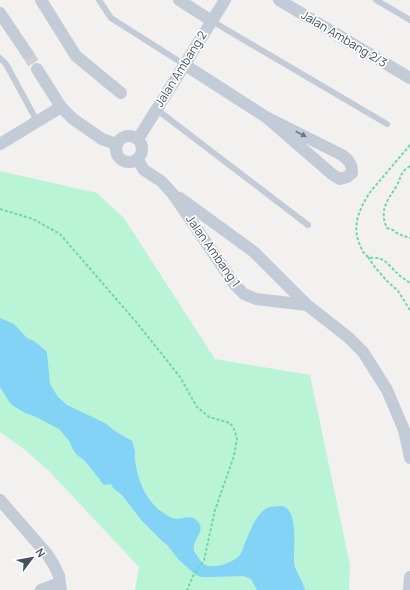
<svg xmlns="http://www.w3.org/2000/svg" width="410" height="590" font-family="Manrope,sans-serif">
<rect width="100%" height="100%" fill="#f3f0f0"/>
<path fill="#baf4d6" d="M0,171L97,193L124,218L215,359L310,375L350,565L349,590H135L139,567L48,470L25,450L0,432Z"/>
<path fill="#83d3f6" d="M0,318L14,324L27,338L34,341L44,349L47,352L50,384L58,397L67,405L105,423L115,431L132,441C133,445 135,449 135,453C135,455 134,457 135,459C137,478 144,497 159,510C163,512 167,516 172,518C179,521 189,514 195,519C209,529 192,539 194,549C194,552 197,555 198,557C200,560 201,562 204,564C213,570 231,563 238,557C242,554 243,547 245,543C249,533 258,509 270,507C273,506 276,507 279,506C300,504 293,550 294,562C295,572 303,580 305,590H257L251,579L243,576L212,577H202L196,575L178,559L168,546L160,539L142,521L122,495L113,488L111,484L104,485L85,461L77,455L72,448L70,442L59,429L36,417L25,413L15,407L10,403L0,387Z"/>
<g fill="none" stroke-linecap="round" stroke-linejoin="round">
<path stroke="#d0d0d3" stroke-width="12" stroke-dasharray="12 6" stroke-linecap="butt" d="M27,53L37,69"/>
<path stroke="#6ed6ad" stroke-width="2" stroke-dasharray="3 2" stroke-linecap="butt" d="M410,145L371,191C360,207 351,226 360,245C362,250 364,255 369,257C373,259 378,257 381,259C388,262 392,269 397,273C401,277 406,280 410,283
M410,166C399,173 402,177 396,187C387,201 379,211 387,228L393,230L398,234L410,238
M0,209L33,219L60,234L137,323L180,377L197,407L209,417L230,423L234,429L237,438L234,456L215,510L204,560L193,576L187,590
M368,257L374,266L386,280L398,291L410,310"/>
<path stroke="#c2cbd6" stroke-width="6" d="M99,0L111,18L185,65
M376,0L410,20
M212,21L387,124
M0,58L6,64L37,121
M156,109L308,225"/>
<path stroke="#c2cbd6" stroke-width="12" d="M41,0L76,56L121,93
M179,0L212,21
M279,0L410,78
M0,13L27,53
M185,65L266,117L342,155C349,160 352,164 352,173L347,177L340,179L333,175L266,117
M37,69L61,107L73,119L102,139L116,144
M116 149a13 13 0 1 1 26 0a13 13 0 1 1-26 0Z
M138,139L225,0
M0,144L61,107
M137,159L144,170L161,181L173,194L235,285L244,294L256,299L307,305L348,337L363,352L387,390L404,430L410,458
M180,198L254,252L307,305
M0,500L47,554L54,565L59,576L61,590
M41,590L60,583
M409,590L410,577"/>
</g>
<defs><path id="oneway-solid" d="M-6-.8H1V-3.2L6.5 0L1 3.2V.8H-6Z"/></defs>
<use fill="#6b7683" href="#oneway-solid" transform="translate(301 134) rotate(27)"/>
<g text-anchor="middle" stroke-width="3.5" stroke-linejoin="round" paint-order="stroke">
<g font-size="12" fill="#465160" stroke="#fff">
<text transform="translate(344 39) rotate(31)" y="4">Jalan Ambang 2/3</text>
<text transform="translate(181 69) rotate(-58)" y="4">Jalan Ambang 2</text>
<text transform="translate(213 251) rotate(55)" y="4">Jalan Ambang 1</text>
</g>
</g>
<g transform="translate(32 558) rotate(58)" stroke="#ffffff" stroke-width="3" paint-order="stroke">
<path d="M0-3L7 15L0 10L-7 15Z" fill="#465160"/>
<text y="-6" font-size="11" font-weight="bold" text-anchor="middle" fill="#465160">N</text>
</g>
</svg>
